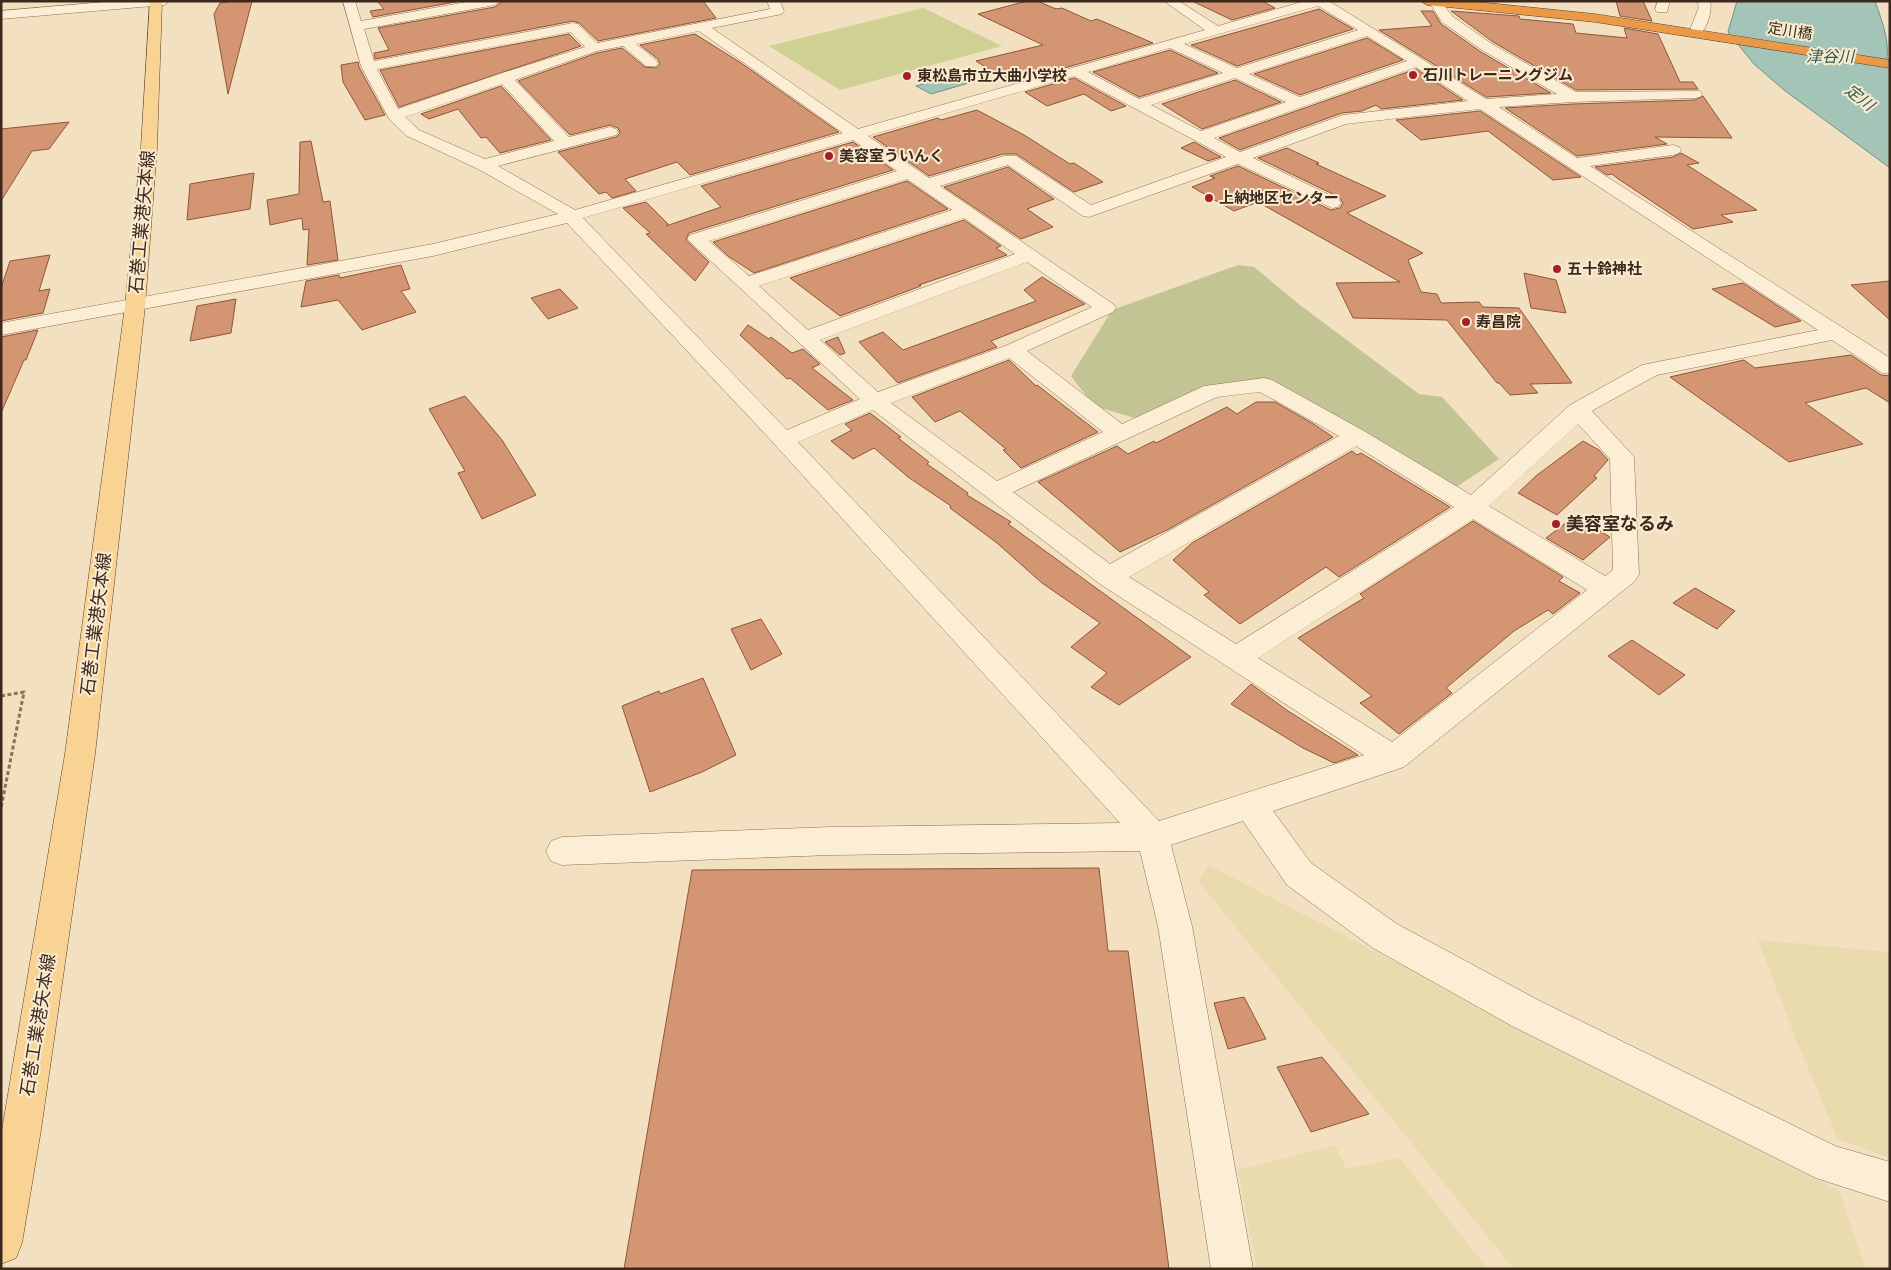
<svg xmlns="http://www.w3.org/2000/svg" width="1891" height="1270" font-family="'Libre Baskerville','Noto Sans JP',serif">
<rect width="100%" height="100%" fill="#f2e0c0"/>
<path fill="#e9dbad" d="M1208,865L1839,1191L1866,1269H1514L1198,881Z
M1758,940L1890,952V1158L1838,1139L1795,1037Z
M1335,1145L1346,1169L1400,1158L1488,1269H1257L1238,1170Z"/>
<path fill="#ced193" d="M923,8L1002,46L840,90L769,46Z"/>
<path fill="#c2c593" d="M1238,265L1254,267L1300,305L1419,394L1442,397L1499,459L1456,487L1273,385L1209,386L1138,419L1094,406L1071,376L1112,310Z"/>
<path fill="#a4c4b8" stroke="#699386" d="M1737,1H1875C1882,21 1891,45 1886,64L1890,67V168L1784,90L1754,64L1728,32Z
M963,72L979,80L931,94L916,86Z"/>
<path fill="#d49572" stroke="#8f5639" d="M234,1H252L228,94L214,14L220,3Z
M377,1H460L373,17L370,11L384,9Z
M503,1H703L716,18L598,41L579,23L573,21L375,59L374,53L389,50L378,28L495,7Z
M1027,1H1037L1056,9L1062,8L1091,21L1097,19L1153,43L1011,83L976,61L1043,45L978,14Z
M1192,1H1262L1275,8L1232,20Z
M1616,1H1643L1652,21L1620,16Z
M1319,9L1353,29L1237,66L1191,45Z
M1421,11H1433L1441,24L1481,52L1551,93L1486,97L1379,30L1432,26Z
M1451,11L1519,16L1520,19L1573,24L1576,33L1627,38L1624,28L1658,34L1680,82H1693L1698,89L1576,90L1493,42Z
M569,34L581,46L399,107L380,70Z
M695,34L741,63L839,132L690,175L677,162L625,179L636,191L612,198L606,192L599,194L558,152L616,137L620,133L618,128L610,125L570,135L518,81L597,53L622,48L645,67L656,68L660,64L658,59L640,45Z
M1367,38L1403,60L1300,95L1254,74Z
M1170,50L1218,73L1139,97L1093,72Z
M358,62L359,67L385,115L365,120L343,82L341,65Z
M1416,69L1463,100L1381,109L1376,105L1362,111L1342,113L1240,150L1219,138Z
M1074,78L1126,106L1111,111L1084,94L1047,106L1025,92Z
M1235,80L1281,102L1202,129L1162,104Z
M501,86L551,140L500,153L486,137L481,138L458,109L429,119L421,114Z
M1703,96L1732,138L1655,137L1667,144L1577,156L1505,108L1573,104L1695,100Z
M977,110L1024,135L1070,164L1074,163L1103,182L1074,192L1016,154H1003L929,176L873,137L938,118L941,120Z
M1480,111L1581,177L1553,180L1488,131L1421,140L1396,120Z
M69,122L49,149L32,151L1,201V129Z
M311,141L323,202L330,201L338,260L307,265L309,229L303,230L302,218L270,225L267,200L299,194L300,142Z
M853,142L893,170L689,233L686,240L709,262L695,281L646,234L650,233L623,208L646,202L668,224L666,226L721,207L701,186Z
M1194,142L1221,157L1208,161L1181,148Z
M1287,148L1319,163L1316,164L1386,196L1347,213L1423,253L1408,260L1421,292L1437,294L1441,303L1479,302L1483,307L1519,308L1572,383L1530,384L1538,393L1510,395L1499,383H1497L1447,320L1353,318L1336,283L1400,282L1258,202L1234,211L1192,187L1215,178L1210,176L1238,166L1331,210L1340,208L1343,203L1339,197L1258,158Z
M1681,153L1699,163L1687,165L1757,210L1721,215L1733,222L1693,229L1617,178L1612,174L1607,175L1595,167L1673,157Z
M1008,167L1054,199L1027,209L1053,227L1021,239L944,187Z
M254,173L250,209L187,220L190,184Z
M907,181L948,209L754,273L728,256L713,242Z
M964,220L1001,246L996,248L1007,255L919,285L921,286L840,316L790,278Z
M50,255L39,291L50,289L43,313L1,321V288L10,261Z
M401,265L410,289L401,291L416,312L362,330L338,300L301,307L306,281L339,275L340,278Z
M1524,273L1556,280L1566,313L1531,308Z
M1042,277L1085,304L991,341L997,347L898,383L859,342L883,332L903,350L1036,301L1024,290Z
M1890,281V320L1851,285Z
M1743,283L1801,321L1775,327L1712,289Z
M560,289L578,308L548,319L531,298Z
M236,299L231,333L190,341L197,306Z
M748,325L769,339L771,337L792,353L803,349L820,364L812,368L853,400L828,410L790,378L787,379L740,335Z
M38,330L26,360H24L1,413V337Z
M838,337L845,353L840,355L825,342Z
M1851,355L1881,375L1890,376V403L1866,388L1805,403L1863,444L1789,462L1670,377L1744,360L1755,368Z
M1009,360L1036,386L1037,385L1098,432L1021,468L1003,450L1006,449L960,411L935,422L912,397Z
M465,396L502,440L536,495L482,519L458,473L465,471L429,409Z
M1256,402H1275L1312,423L1333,437L1169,529L1120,552L1038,482L1117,446L1128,454L1154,441L1156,443L1227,407L1237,414Z
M870,413L901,437L898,438L929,462L927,464L968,493L967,495L1011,522L1008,524L1191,657L1119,705L1091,687L1107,673L1071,647L1100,623L1042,583L997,543L950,508L951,506L908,477L874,448L853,459L831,441L852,430L845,424Z
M1583,441L1599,450L1608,460L1594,476L1597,478L1557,515L1518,493L1537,475Z
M1352,451L1357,455L1361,453L1450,507L1339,577L1326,567L1240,624L1204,595L1209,592L1173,560L1192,543Z
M1575,516L1610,537L1583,560L1546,538Z
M1473,521L1563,577L1559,581L1580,593L1553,614L1548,610L1514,631L1446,688L1452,693L1399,734L1360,703L1372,696L1298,638L1364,598L1360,594Z
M1695,588L1735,611L1717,629L1673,603Z
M761,619L782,654L751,670L731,629Z
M1632,640L1685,675L1659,695L1608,656Z
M703,678L736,755L702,772L650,792L622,706L659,691L660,694Z
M1251,684L1288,711L1358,755L1334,763L1303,748L1231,704Z
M1099,868L1108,951H1128L1169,1269H624L692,870Z
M1244,997L1266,1039L1228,1049L1214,1003Z
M1322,1057L1369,1114L1311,1132L1277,1067Z"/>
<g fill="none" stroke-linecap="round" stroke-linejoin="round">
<g stroke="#8d7056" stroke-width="1">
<path id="minor" d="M116,1H170L164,5L1,19V11Z
M343,1H355L361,21L472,1H501L495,5L364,29L374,61L573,23L578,24L597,43L770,9L767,1H780L784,11L782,14L712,28L858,129L1205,30L1164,1H1179L1218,26L1305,1H1329L1486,99L1557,94L1482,50L1442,22L1429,2L1441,1L1452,16L1492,44L1576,92L1700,91L1702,94L1700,97L1695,98L1573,102L1499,107L1577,158L1673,145L1679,147L1681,150L1679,153L1673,155L1590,166L1890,358V374L1882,373L1832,340L1657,375L1595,409L1592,411L1634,457L1639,574L1635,581L1404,767L1273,811L1311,863L1397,924L1538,1000L1835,1146L1890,1162V1202L1816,1178L1512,1026L1373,948L1287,885L1243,821L1171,845L1192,926L1253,1269H1211L1158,926L1140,851L831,855L562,865L551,861L546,851L551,841L562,837L831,827L1120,823L766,435L567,223L433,256L1,335V323L433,244L558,214L478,169L407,136L389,119L361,66ZM1318,6L1358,30L1237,68L1184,44ZM699,31L843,133L575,210L498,166L616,135L618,132L616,129L610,127L569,137L515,80L597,51L623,46L646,66H656L658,63L656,60L636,44ZM570,32L585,47L499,74L398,109L377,69ZM1367,36L1407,61L1300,97L1249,74ZM1170,48L1223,73L1139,99L1088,72ZM1416,67L1468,101L1343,115L1240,152L1214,138ZM1074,76L1226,157L1091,205L1016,156H1004L929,178L868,136ZM1235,78L1286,102L1201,131L1151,105ZM502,84L554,141L485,159L419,130L405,117ZM1480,109L1818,330L1642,365L1570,405L1471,495L1364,431L1272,380L1264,378L1204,386L1122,424L1027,351L1113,312L1116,308L1113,304L940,186L1008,165L1083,216L1089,217L1238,164L1332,208L1338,207L1341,203L1338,199L1253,158L1346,124ZM853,140L897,171L690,235L687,239L860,399L787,430L583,218ZM907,179L952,210L749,276L709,241ZM964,218L1015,254L808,330L759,286ZM1027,262L1092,307L1005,346L878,392L820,340ZM1009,358L1103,432L997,481L891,403ZM1260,392L1339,436L1110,564L1013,492L1217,397ZM873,410L1100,584L1364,755L1159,821L798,442ZM1578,424L1610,459L1613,570L1605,576L1489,506ZM1356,446L1454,507L1236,644L1129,577ZM1473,519L1587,590L1392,742L1258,658Z
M1658,1H1670L1667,12H1657L1655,9Z
M1697,1H1710C1713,10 1706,34 1696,36L1689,32L1699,7Z"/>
</g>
<g stroke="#5b3e2b" stroke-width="1">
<path id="major" d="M150,1H162L157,147L145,306L95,754L41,1130L22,1243L16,1258L1,1264V1136L65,754L125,306L141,147Z"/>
</g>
<g stroke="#5b3e2b" stroke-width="1">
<path id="highway" d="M1421,1H1468L1595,14L1890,60V68L1595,22L1427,5Z"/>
</g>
<path stroke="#8d7056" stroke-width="3" stroke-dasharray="4 2.5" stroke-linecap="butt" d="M1,696L24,692L1,808"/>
<use href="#minor" fill="#fceed4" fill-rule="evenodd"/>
<use href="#major" fill="#f9d394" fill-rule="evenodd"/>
<use href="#highway" fill="#ea9948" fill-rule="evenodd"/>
</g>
<g fill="#a22029" stroke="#f9ebd1" stroke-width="2">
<circle cx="1413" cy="75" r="5"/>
<circle cx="907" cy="76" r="5"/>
<circle cx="829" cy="156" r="5"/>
<circle cx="1209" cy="198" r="5"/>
<circle cx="1557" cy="269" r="5"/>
<circle cx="1466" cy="322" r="5"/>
<circle cx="1556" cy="524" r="5"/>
</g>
<g text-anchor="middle" stroke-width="4" stroke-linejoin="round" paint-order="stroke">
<g font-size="15" fill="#3c291c" stroke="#f9ebd1">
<text transform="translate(1790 31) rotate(9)" y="5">定川橋</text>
</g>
<g font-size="15" font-weight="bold" fill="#3c291c" stroke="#f9ebd1" text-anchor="start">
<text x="1423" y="80">石川トレーニングジム</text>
<text x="917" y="81">東松島市立大曲小学校</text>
<text x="839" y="161">美容室ういんく</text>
<text x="1219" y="203">上納地区センター</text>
<text x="1567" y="274">五十鈴神社</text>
<text x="1476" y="327">寿昌院</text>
</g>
<g font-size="16" font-style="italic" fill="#2a5d56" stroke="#f9ebd1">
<text x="1830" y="62">津谷川</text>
<text transform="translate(1860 97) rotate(38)" y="6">定川</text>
</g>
<g font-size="18" fill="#3c291c" stroke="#f9ebd1">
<text transform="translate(142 222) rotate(-85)" y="6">石巻工業港矢本線</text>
<text transform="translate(96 624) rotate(-83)" y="6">石巻工業港矢本線</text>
<text transform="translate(38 1025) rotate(-81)" y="6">石巻工業港矢本線</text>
</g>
<g font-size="18" font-weight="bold" fill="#3c291c" stroke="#f9ebd1" text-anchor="start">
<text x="1566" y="530">美容室なるみ</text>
</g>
</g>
<rect width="1891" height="1270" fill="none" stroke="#3c291c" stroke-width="5"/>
</svg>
